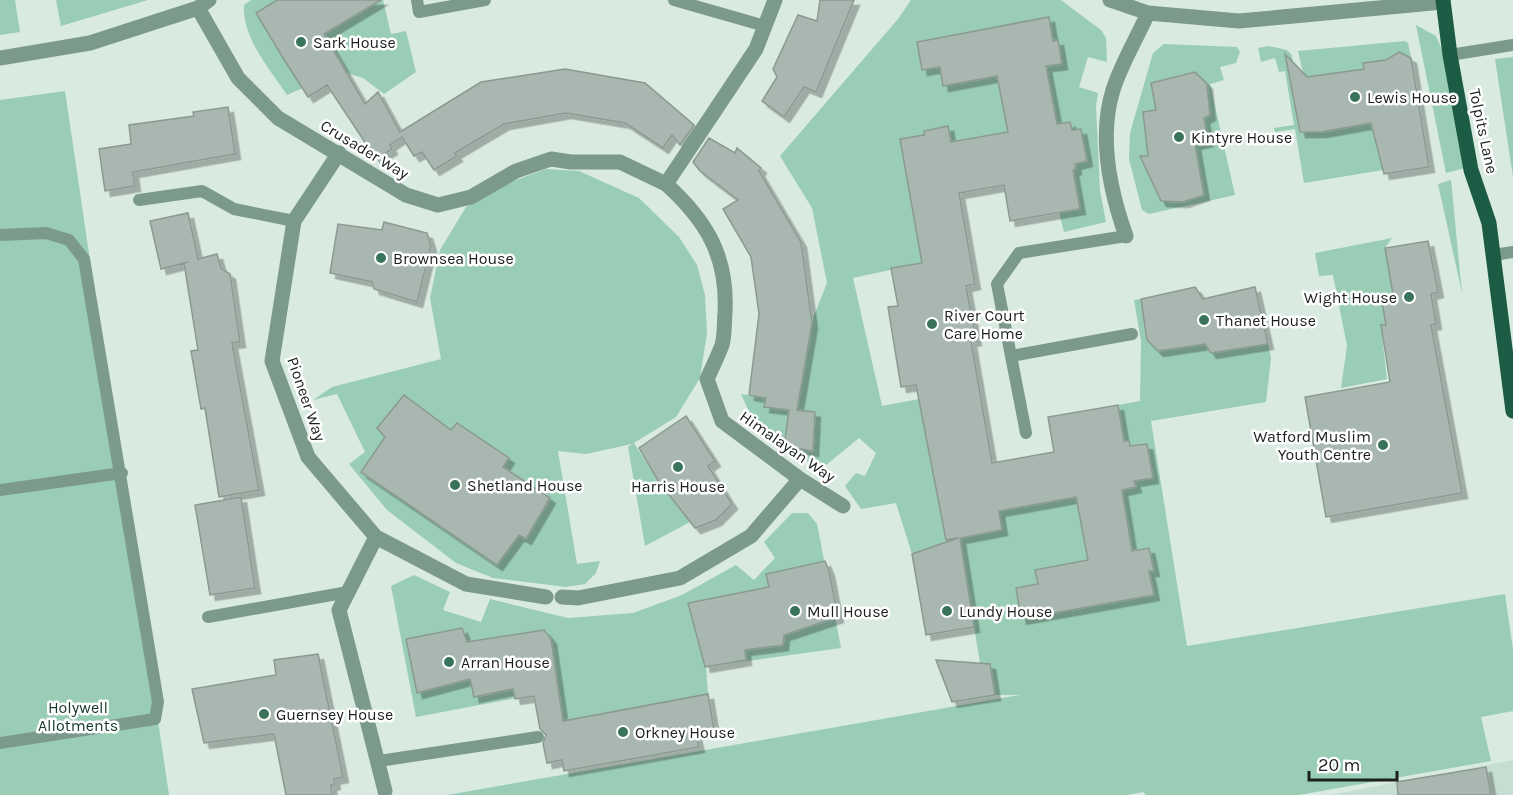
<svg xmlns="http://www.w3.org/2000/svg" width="1513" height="795" font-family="Karla,sans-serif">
<defs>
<filter id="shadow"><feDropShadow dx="5.5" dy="5.5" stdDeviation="0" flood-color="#0004"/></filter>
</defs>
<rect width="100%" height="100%" fill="#d9eae1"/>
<path fill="#c6ded2" d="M1513,760V795H1330Z"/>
<path fill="#9acdb5" d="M0,0H15L20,32L0,35Z
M56,0H148L61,26Z
M251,0H277L256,13L303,88L287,95C270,69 242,38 244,5Z
M372,0H383L391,34L406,31L416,72L384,94L363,78L347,73L324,34L374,4Z
M911,0H1061L1101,30L1106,38L1107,62L1088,57L1079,87L1098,93L1096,106L1100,191L1106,222L1064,232L1059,212L1079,209L1073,170L1076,169L1075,164L1087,161L1081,129L1072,130L1070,122L1057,124L1046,66L1061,64L1058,40L1053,41L1049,17L917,42L922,70L940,67L997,76L1008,132L951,142L947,127L924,131L922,263L853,278L882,406L919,399L945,536L976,530L978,535L1002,530L999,511L1076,497L1088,560L1035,570L1037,584L1016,588L1021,618L1154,595L1149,571L1153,570L1150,548L1132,551L1122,490L1135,487L1134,481L1153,478L1147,444L1130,446L1129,441H1124L1118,405L1140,401L1141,341L1134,300L1141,299L1147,340L1158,351L1205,344L1211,353L1268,344L1271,358L1266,402L1151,421L1187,646L1505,594L1513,650V711L1481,717L1491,761L1299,795H1146L1143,792L1127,795H447L1020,695H995L990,664L980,663L963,559L951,541L912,554L896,503L861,509L845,486L856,473L865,476L876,453L859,438L820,470L755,425L741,394L766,398L764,407L804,374L813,318L827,283L812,208L780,156L898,19Z
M1416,25L1436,36L1442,50L1465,168L1446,173Z
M1405,41L1408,43L1411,58L1386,60L1364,69L1307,77L1303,73L1298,51Z
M1164,44L1237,47L1240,52L1236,63L1220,67L1224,80L1210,84L1235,195L1149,214L1142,210L1129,159L1130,133L1153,53Z
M1269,46L1287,50L1291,54L1293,61L1288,72L1299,127L1304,132L1374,117L1377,137L1375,142L1379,146L1383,170L1304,183L1295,129L1275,132L1274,128L1294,125L1285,71L1279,72L1275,58L1261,62L1258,48Z
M1513,57V177L1495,59Z
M65,91L169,795H0V100Z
M546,169L579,171L639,198L679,237L697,265L705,295L707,333L700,378L676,417L634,443L665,492L670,488L680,501L677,505L690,522L645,546L628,447L632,444L586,454L558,451L577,564L600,561L596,573L585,584L566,587L493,578L456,563L387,510L349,464L365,452L337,394L313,400L332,387L441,359L430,298L440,250L466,207L505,184Z
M1451,180L1462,293L1438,184Z
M1392,238L1385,248L1394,300L1382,302L1386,325L1381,326L1387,379L1341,388L1347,346L1333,275L1319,276L1315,253Z
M792,513H808L817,524L841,648L706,667L708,694L539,725L558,690L416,717L391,586L414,575L450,592L443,610L481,622L490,599L568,618L633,613L682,595L736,565L754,580L775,558L764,542Z"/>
<path fill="#a8b7b0" stroke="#8a9a92" stroke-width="1.5" filter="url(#shadow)" d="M277,0H381L324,34L365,104L378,92L400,132L481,82L565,69L645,83L694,125L680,145L672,135L663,148L625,123L566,113L504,124L455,153L457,156L434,170L422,152L414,156L402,137L390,145L392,149L376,159L327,85L308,97L283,58L256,13Z
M820,0H854L816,92L804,87L784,117L762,101L777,77L773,69L798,15L817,21Z
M1049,17L1053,41L1058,40L1062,64L1046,66L1057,124L1070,122L1072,130L1081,129L1087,161L1075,164L1076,169L1073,170L1080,209L1010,221L1004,185L959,193L975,284L966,286L976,340L971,341L992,463L1054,452L1048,417L1118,405L1124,441H1129L1130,446L1147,444L1153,478L1134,481L1136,487L1122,490L1132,551L1149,548L1154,571H1149L1154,595L1021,619L1016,588L1038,584L1035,570L1088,560L1076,497L999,511L1002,530L960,538L974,627L926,635L912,554L958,538L946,540L916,385L901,387L888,307L898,306L891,268L922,263L900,139L924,135V131L948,126L951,142L1008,132L997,76L943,86L940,67L922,70L917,42Z
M1399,52L1411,58L1429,167L1384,174L1371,123L1321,132H1300L1285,54L1307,77L1364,69L1363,63L1386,60Z
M1195,72L1207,84L1210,115L1204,118L1208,141L1195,144L1204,195L1183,202L1161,201L1140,156H1148L1143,112L1156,110L1151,83Z
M228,107L235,154L133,172L135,186L105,191L99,149L131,144L129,125L194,116L193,112Z
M709,138L735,153L737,148L761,168L759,171L801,242L812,323L797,410L815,412L813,451L784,446L789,410L764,407L766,398L749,395L759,314L751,257L723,209L738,200L700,171L693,162Z
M188,213L198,259L217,254L221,268L230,274L240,342L232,343L259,490L219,497L205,408L201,409L191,351L198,350L184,263L188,262L161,269L150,221Z
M384,222L427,233L431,246L417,302L374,289L372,282L330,273L338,224L382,230Z
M1428,241L1438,292L1431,294L1436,324L1431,325L1462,493L1326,517L1305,397L1390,382L1381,325H1386L1382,302L1394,300L1385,248Z
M1195,287L1203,299L1255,287L1268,344L1211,353L1205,344L1158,351L1147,340L1141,299Z
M404,395L451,430L457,423L509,458L503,467L550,498L526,539L519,535L497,565L361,472L385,437L377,428Z
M686,416L715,461L708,466L732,504L716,520L695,528L659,482L639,448Z
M241,497L255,588L210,595L195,505Z
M825,561L829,571L838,617L784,635L783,645L745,650L746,660L705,667L688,603L769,587L766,574Z
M462,628L467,642L544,630L551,639L563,721L708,694L714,730L696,734L699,747L564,771L562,760L547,763L543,743L546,735L540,729L534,696L515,699L513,689L474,697L470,679L417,693L406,639Z
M318,654L343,777L334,779L335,784L331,785L332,795H286L274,734L204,743L192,689L276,675L274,660Z
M936,660L990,664L995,695L952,702Z
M1486,767L1491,795H1398L1397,782Z"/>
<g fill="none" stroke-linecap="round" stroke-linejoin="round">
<path stroke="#7c9a8c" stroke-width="12" d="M417,0L419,12L485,0
M674,0L765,26
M1450,55L1513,45
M139,200L202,191L234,209L294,221
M0,235L46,233L69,240L84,259L158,702L155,719L0,743
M1494,255L1513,252
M1011,356L1132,334
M1026,433L997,284L1019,253L1126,236
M0,490L122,473
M208,617L348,592
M379,761L538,737"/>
<path stroke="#7c9a8c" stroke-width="15" d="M1110,0L1148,13L1239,21L1443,2
M198,8L238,78L278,118L406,195L438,205L471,197L516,171L551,159L571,162H620L666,184L756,49L775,0
M0,58L90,43L198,8L209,0
M339,153L294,221L272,361L308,457L376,537L466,584L546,597
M666,184C707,221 728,257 725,313C724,323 725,335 722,345C718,356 712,368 707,379L722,421L800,479L843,506
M1126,236C1110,191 1098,138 1113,90C1121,64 1137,38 1148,13
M376,537L339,610L385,791
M562,597L578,598L680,578L751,536L800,479"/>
<path stroke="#1c5c45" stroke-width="15" d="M1443,0L1450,55L1471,170L1489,223L1513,411"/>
</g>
<g fill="#39735b" stroke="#fff" stroke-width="2">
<circle cx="301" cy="42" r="6"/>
<circle cx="1355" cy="97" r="6"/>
<circle cx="1179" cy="137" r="6"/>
<circle cx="381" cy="258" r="6"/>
<circle cx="1409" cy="297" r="6"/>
<circle cx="1204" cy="320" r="6"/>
<circle cx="932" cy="324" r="6"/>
<circle cx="1383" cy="445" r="6"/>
<circle cx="678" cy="467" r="6"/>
<circle cx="455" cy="485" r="6"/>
<circle cx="795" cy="611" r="6"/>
<circle cx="947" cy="611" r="6"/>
<circle cx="449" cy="662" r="6"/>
<circle cx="264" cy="714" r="6"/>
<circle cx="623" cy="732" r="6"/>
</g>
<g text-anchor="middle" stroke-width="5" stroke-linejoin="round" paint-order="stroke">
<g font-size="16" fill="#1b211e" stroke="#fff" text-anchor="start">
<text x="313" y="48">Sark House</text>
<text x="1367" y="103">Lewis House</text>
<text x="1191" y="143">Kintyre House</text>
<text x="393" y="264">Brownsea House</text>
<text x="1397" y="303" text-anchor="end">Wight House</text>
<text x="944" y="321">River Court<tspan x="944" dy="18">Care Home</tspan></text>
<text x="1216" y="326">Thanet House</text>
<text x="1371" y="442" text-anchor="end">Watford Muslim<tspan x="1371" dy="18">Youth Centre</tspan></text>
<text x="467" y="491">Shetland House</text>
<text x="678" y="492" text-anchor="middle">Harris House</text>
<text x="807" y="617">Mull House</text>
<text x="959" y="617">Lundy House</text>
<text x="461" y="668">Arran House</text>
<text x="276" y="720">Guernsey House</text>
<text x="635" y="738">Orkney House</text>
</g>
<g font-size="16" fill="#1b211e" stroke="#fff">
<text transform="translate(1484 131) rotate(78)" y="6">Tolpits Lane</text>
<text transform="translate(365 149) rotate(31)" y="6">Crusader Way</text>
<text transform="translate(307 399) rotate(71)" y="6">Pioneer Way</text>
<text transform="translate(788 446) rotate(35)" y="6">Himalayan Way</text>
</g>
<g font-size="16" fill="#16382a" stroke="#fff">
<text x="78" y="713">Holywell<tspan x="78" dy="18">Allotments</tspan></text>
</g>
</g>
<path d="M1309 771v9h88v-9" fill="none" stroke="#1b211e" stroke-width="3"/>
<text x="1318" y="771" font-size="18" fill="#1b211e" stroke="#ffffff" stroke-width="4.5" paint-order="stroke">20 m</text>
</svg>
